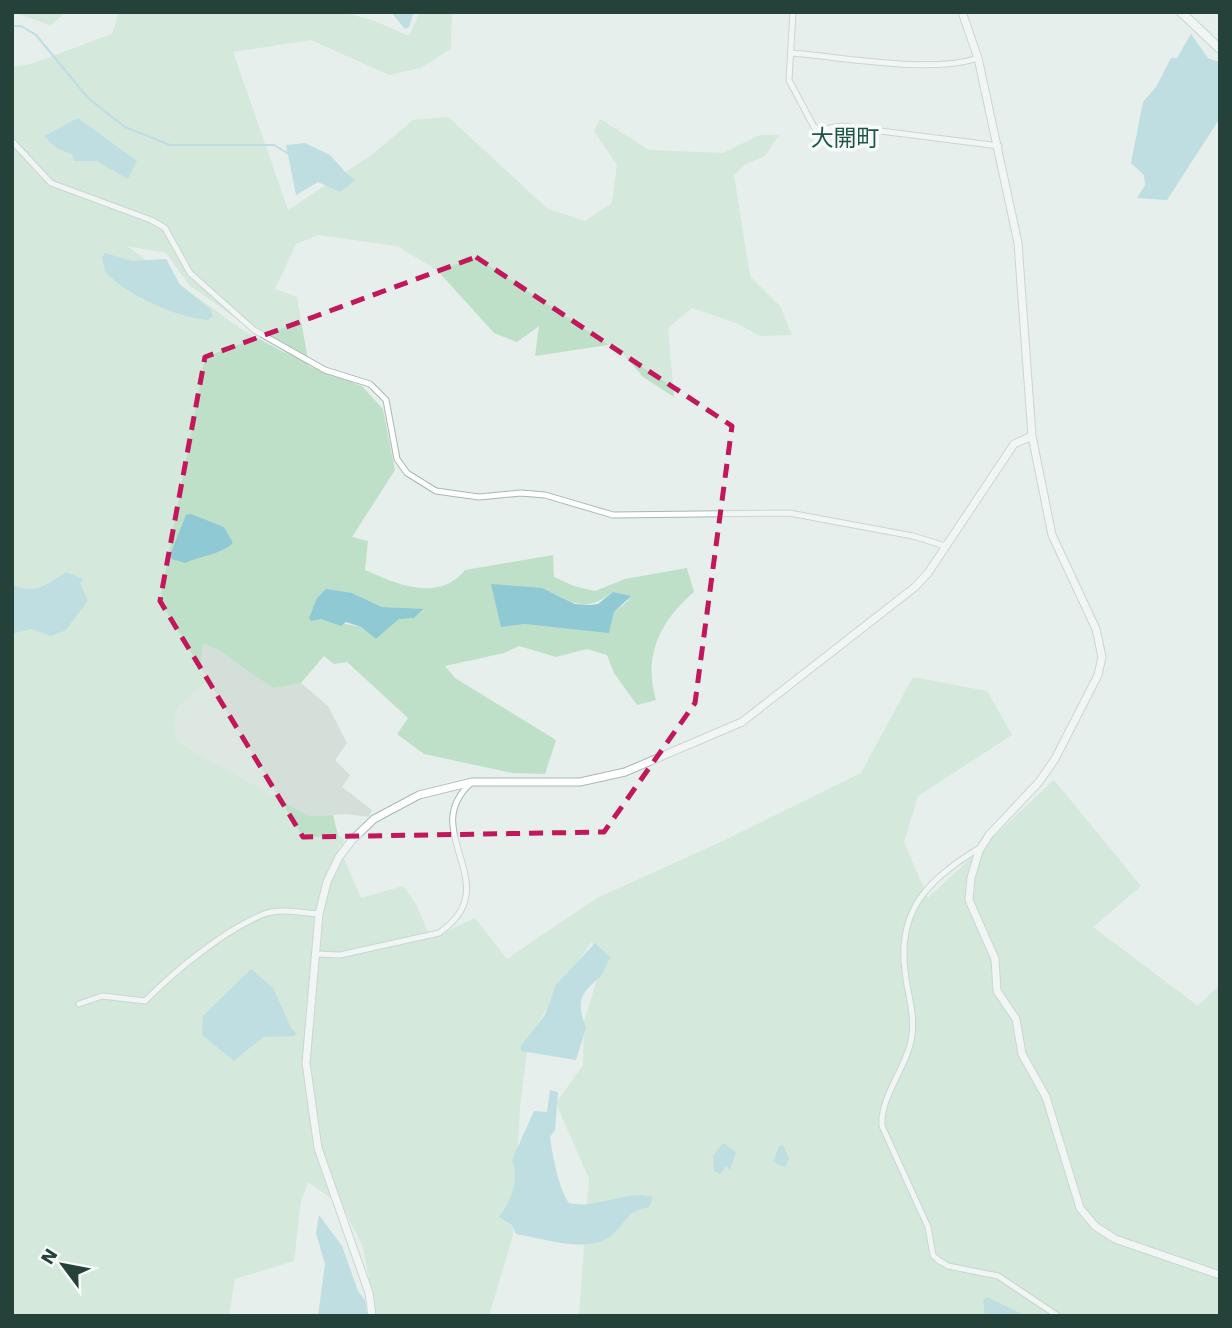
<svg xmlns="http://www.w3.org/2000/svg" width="1232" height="1328" font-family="'Work Sans','Noto Sans JP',sans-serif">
<rect width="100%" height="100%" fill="#e6efeb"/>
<path fill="#d4dfda" d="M202,644L217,649L273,687L301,683L328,706L347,743L335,760L350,775L342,787L372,810L369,817L346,814L309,816L177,743L172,724L182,701L206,682L200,670Z"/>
<path fill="#bfe0c8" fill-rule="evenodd" d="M12,12H67L50,25Z
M119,12H341L372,20L409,36L420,12H452L451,49L420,68L389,75L311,40L233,52L288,210L373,154L413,120L448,117L548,209L585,221L612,203L617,165L594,131L600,119L649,150L723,153L760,135H779L765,156L746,164L734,175L750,276L780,306L792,335L760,336L736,323L692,308L668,328L674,397L643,377L615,344L535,356L539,326L517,342L494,333L437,270L397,246L318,235L296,244L275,289L297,297L309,366L362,386L383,409L395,470L352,537L368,541L365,570C397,584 438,603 465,570L553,555L554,577L574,586L595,591L625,579L687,568L694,592C660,621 643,656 656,700L637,705L614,673L607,655L587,649L556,657L519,646L504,653L445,666L455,678L556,740L545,774L512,773L424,754L397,734L408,718L347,662L334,664L324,656L301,683L273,688L217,649L203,644L200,670L206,682C182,701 168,711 177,742L309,816L333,815L338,835L344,839L342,847L338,845L361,898L403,886L416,904L431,939L475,918L507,959L597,898L723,841L861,773L913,677L987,691L1012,735L918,796L904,842L928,898L1054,780L1141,886L1093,927L1198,1006L1220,985V1316H579L589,1179L556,1103L583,1065L584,1022L600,969L592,941L544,1013L528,1044L520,1107L513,1235L489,1316H376L363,1247L342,1206L308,1182L301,1201L294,1261L235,1279L229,1316H12V634L31,629L52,636L66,572L43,586L27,591L12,585V67L31,64L112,34ZM127,246L166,253L190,286L289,355L241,329ZM228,536L233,543C217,558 191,555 170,555L176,545ZM528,588C564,587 575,622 613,592L629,600L614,612L609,632L524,624ZM352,593L382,607L424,610L414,618H400L376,639L361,627L321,619Z"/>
<path fill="#8ec9d4" d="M391,12H414L409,27L405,29Z
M1191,34L1208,58L1220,62V118L1167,200L1137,198L1145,185L1144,175L1131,163L1143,102L1156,87L1171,58H1177Z
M78,118L137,161L128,179L97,161H74L73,155L55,147L44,136Z
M305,143L330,155L348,175L356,180L340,192L318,182L296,195L286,145Z
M105,253L132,261L166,259L180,285L210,309L213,316L208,320C178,318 124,294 105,271L102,258Z
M191,514L224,527L233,543C221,555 201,555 186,563L172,559L170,555L186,515Z
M66,572L83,579L80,584L88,600L66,630L51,636L31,629L12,634V585C36,595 45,585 66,572Z
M491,584L542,588L575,604L590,605L598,604L613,592L631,596L614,612L609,633L524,624L501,627Z
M326,589L352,593L382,607L424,609L414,618L399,619L376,639L361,627L346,622L341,626L321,619L311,621L309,618L317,598Z
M595,943L611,958C605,963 605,972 600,977C580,994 576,1001 586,1028L576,1060L521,1051V1046L545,1015L556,985Z
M251,969L273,988L291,1028L296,1033L294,1036L263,1037L234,1061L202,1035L203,1016Z
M550,1090L558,1092L555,1130L550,1137C552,1154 559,1190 569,1203C597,1210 625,1189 653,1197L649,1207C625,1212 628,1221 612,1235C588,1255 543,1238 516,1234L512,1225L499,1217C511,1202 520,1179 512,1160L534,1111L547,1112Z
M723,1143L736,1152L730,1170L726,1166L720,1174L714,1171L713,1156Z
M783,1145L789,1158L785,1167L773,1162L779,1146Z
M319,1215L342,1246L358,1291L365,1300L367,1314L318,1316L325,1264L316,1233Z
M987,1297L1022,1314L1025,1316H985L983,1300Z"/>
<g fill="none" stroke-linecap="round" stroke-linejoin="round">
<path stroke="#8ec9d4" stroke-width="2" d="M12,26H21L36,35L88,98L125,127L170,145H274L289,154"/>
<g stroke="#a8b8b2" stroke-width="7">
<path id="minor" d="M793,12L789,80L814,127L820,130L841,126L999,146
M791,53C843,57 931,74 978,58
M12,141L51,183L151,220L165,228L190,273L254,330L325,370L370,384L386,400L397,459L407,473L436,491L479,497L521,493L545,495L613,515L789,513L913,536L945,546
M981,847C931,878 897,907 905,971C907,992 915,1013 912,1035C908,1067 880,1095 882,1126L928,1227L933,1255L938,1260L948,1266L998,1276L1058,1316
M317,954L340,955L439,933C509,885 417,833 470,784
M79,1004L102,996L145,1001C176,970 223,931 264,914C281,908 302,913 319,914"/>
</g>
<g stroke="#a8b8b2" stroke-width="9">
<path id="tertiary" d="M962,12L978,58L1018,243L1032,436L1052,535L1096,629L1102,657L1098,675L1055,759L1039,782L989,835L979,851L971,878L969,900L995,959L997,991L1016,1019L1022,1054L1046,1097L1080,1208L1095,1226L1115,1239L1220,1275
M372,1316L369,1293L318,1148L306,1063L319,914L327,882L339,857L352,840L374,819L419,795L472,782H580L625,772L742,722L915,587L928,573L1014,444L1032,436"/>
</g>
<g stroke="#a4bbb3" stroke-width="10">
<path id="secondary" d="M1181,12L1220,49"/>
</g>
<use href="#minor" stroke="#fff" stroke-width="5"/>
<use href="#tertiary" stroke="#fff" stroke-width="7"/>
<use href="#secondary" stroke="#fff" stroke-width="8"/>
</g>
<path d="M0 0H1232V1328H0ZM476,257L732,426L695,703L604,832L303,837L160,601L205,357Z" fill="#e6efeb" fill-opacity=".55" fill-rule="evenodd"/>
<path fill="none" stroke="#c2185b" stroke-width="5" stroke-dasharray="14 9" stroke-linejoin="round" d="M476,257L732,426L695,703L604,832L303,837L160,601L205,357Z"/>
<g text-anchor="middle" stroke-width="7" stroke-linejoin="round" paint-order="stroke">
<g font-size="23" fill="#1f5548" stroke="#f7fbf9">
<text x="845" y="146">大開町</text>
</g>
</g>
<rect width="1232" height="1328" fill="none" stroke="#24423a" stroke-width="28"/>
<g transform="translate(63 1265) rotate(302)" stroke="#f7fbf9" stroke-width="5" paint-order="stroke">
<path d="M0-5L12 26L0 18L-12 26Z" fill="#24423a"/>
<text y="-10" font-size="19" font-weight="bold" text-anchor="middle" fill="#24423a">N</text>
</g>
</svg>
